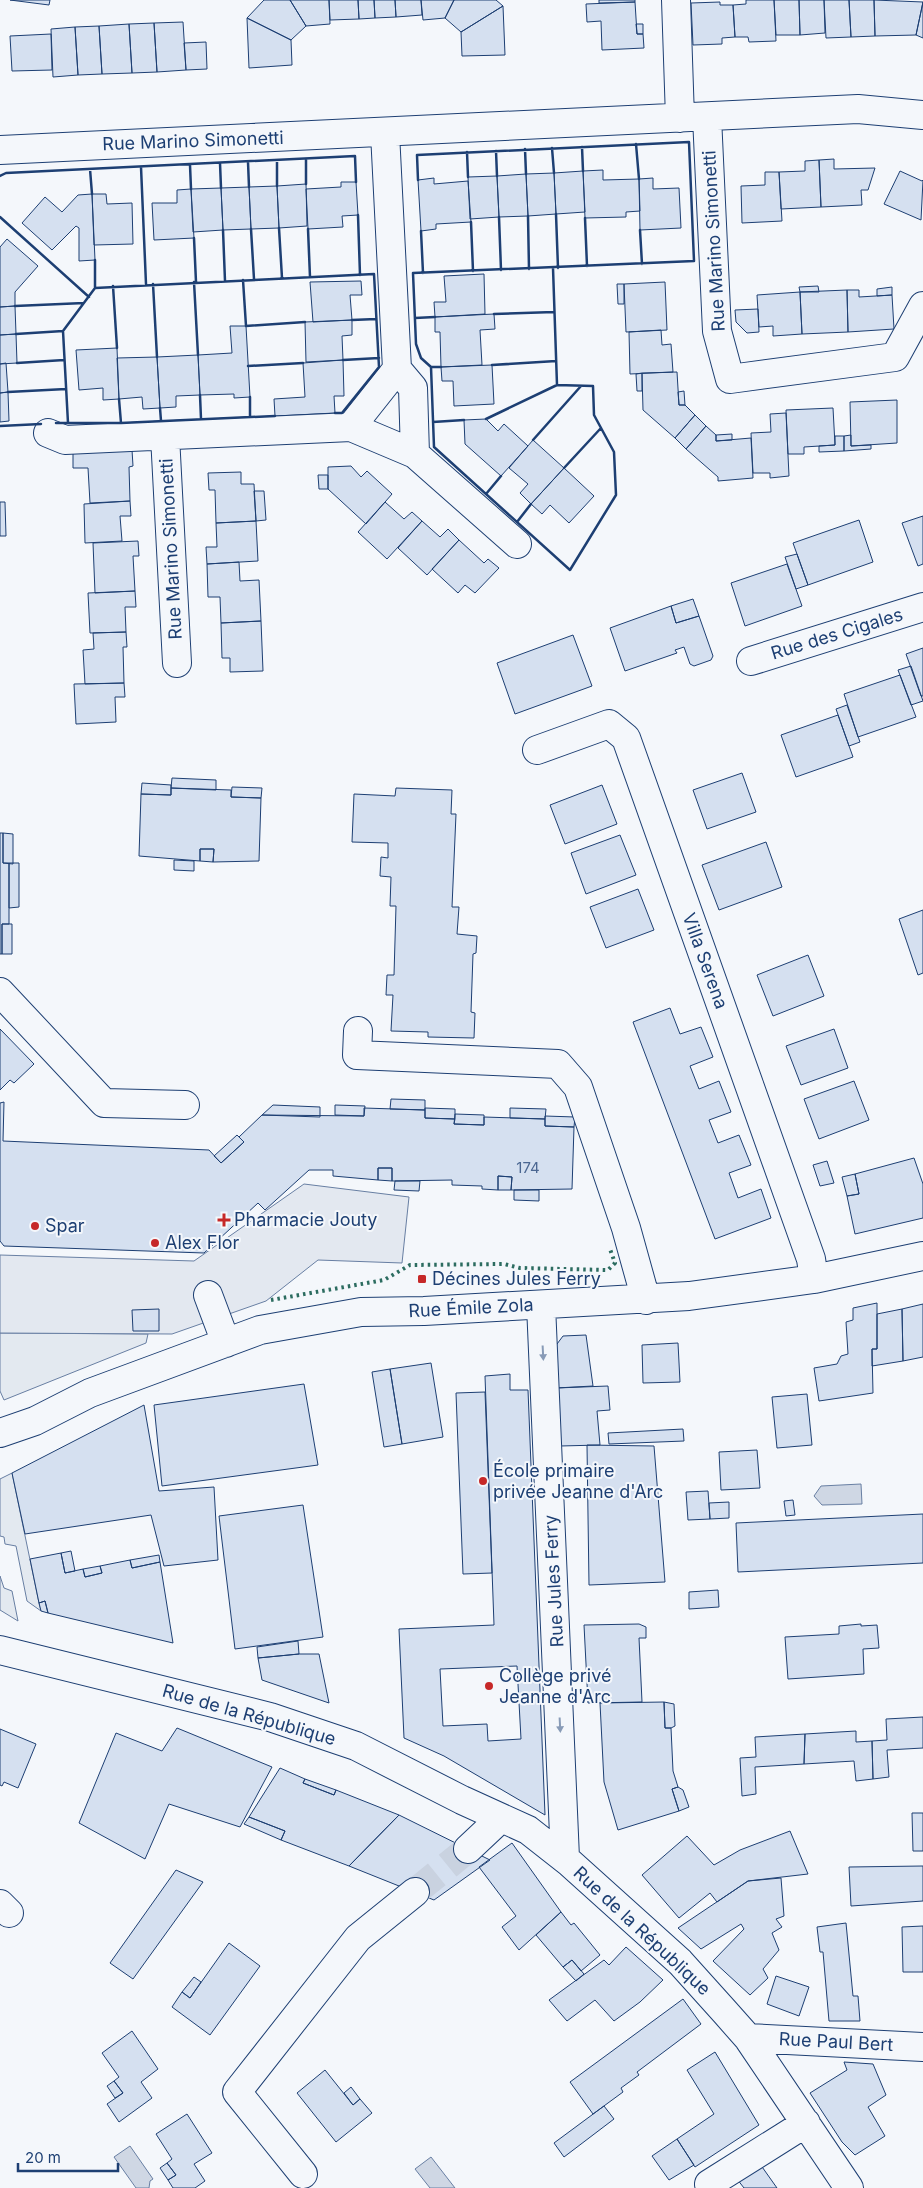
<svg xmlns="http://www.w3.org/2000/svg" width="923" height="2188" font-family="Inter,sans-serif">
<rect width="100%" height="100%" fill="#f4f7fb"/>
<path fill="#e3e9f0" stroke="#687fa3" d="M0,1333L148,1334L146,1343L4,1400L0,1391Z
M12,1473L39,1603L41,1611L27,1601L16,1546L5,1544L4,1537L0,1536V1479Z
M0,1576L4,1588L12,1591L18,1621L0,1610Z"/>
<path fill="#e3e8f0" stroke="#687fa3" d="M304,1184L409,1197L402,1263L318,1260L266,1301L172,1334L0,1333V1255L194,1261Z"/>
<path fill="#cfd7e4" stroke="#687fa3" d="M861,1484L862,1504L822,1505L814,1496L821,1486Z
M130,2146L153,2179L150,2181L149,2188H136L114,2157Z
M431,2157L455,2188H430L415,2169Z"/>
<path fill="#d5e0f0" stroke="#1d3f73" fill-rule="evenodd" d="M10,0H50L49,5Z
M264,0H290L306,26L291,40L247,18Z
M290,0H329L330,24L306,26Z
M329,0H358L359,19L330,20Z
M358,0H374L375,18L359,19Z
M374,0H395L396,17L375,18Z
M395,0H421L422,15L396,17Z
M421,0H454L445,18L423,20Z
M454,0H496L503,6L461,32L445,18Z
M599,0H635V2L599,3Z
M746,0H774L776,41L749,42L748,37H735L733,5L746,4Z
M774,0H799L800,35H776Z
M799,0H824L825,33L800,35Z
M824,0H849L851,37L826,38Z
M849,0H874L875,36L851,37Z
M874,0L923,2L916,35L875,36Z
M635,2L637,34H643L644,48L602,50L601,21L587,22L586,4Z
M720,2V5H733L735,37L722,38V44L693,45L691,3Z
M923,2V38L916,35Z
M503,6L505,55L462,56L461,32Z
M247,18L291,40L292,65L249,68Z
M183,22L186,70L157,72L154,23Z
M154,23L157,72L132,73L129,24Z
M129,24L132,73L102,74L99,26Z
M636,24H643V34H637Z
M99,26L102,74L78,75L75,27Z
M75,27L78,75L53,77L51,29Z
M51,34L52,70L12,71L10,36Z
M206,42L207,69L186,70L184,43Z
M834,159V169L875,168L868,190H861L862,205L821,207L819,160Z
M819,160L821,207L781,209L779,172L805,171V161Z
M603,170V180L639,179L640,211L626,212V217L585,218L583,171Z
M583,171L585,212L556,214L554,173Z
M900,171L922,181L923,180L921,220L884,204Z
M765,172H779L782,221L742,223L741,186L765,185Z
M554,173L556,214L528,216L526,174Z
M526,174L528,216L499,217L497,176Z
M497,176L499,217L470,219L468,177Z
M434,178V184L468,181L471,222L436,224V229L421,231L418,180Z
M653,178V189L679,188L681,228L640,230L639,179Z
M341,182H356L358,215L342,216L343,227L308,229L306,189L341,187Z
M306,184L307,226L279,228L277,186Z
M277,186L279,228L251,229L249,187Z
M249,187L251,229L223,230L221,188Z
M221,188L223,230L193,232L191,189Z
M191,189L194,238L154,240L152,203H177V190Z
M92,194H106L107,204L132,203L133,244L94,245Z
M92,194L95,260L79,261V228L76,226L52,250L22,223L45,197L62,212L78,195Z
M7,239L38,266L15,292V306L0,307V247Z
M484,274L485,314L435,317L434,302H446L444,276Z
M361,281L362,295H350L352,320L313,322L310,282Z
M665,282L667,330L626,332L624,284Z
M617,284H624V304H618Z
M818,286L819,292H800L799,287Z
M892,287V295L877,296V289Z
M847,290L848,332L802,334L800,292Z
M847,290H859V297L892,295L894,329L848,332Z
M800,292L802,334L773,336V326L759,327L757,295Z
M15,306L16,334L0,335V307Z
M758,309L759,332L747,333L736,322L735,310Z
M494,314L495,329L480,330L482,365L441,367L440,332H435V317Z
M352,320V335L342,336L343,360L306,362L305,322Z
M230,326H246L250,397L234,398V394L200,395L198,355L232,353Z
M661,330L662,345L671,344L673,372L630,374L629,332Z
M16,334L17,363L0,364V335Z
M117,348L119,399L103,400V388L79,390L76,350Z
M198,355L200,395L176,396V407L160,408L157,357Z
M157,357L160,408L143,409L142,397L119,399L117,358Z
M343,360L344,396H334L335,413L275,416L274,399L305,397L303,363Z
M6,363L8,392L0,393V364Z
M492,365L494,404L454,406L453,381H442L441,367Z
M677,372L679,405H685L695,415L675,438L643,410L642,373Z
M642,373V391H637L636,374Z
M684,391L685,405H679L678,392Z
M8,392L9,421L0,422V393Z
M897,400V443L851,446L850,402Z
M833,408L835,445L804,447V454H788L786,410Z
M786,413L789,476L770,478V473H753L751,433L771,432L770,414Z
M695,415L706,426L686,449L675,438Z
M486,419L498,431L504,424L528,446L501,476L465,444L464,420Z
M706,426L716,435V441L751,438L753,478L718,481V477L686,449Z
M732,434V440L716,441V435Z
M851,435V446L871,445V449L844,451V436Z
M835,436H844V451L819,452V446L835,445Z
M533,440L564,468L531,504L520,493L528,484L509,468Z
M132,450L133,466L129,467L130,501L90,503L88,468H73V453Z
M351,466L361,477L367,471L392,494L366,524L328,489V467Z
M564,468L594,496L569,523L550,505L542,514L531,504Z
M241,472V484H254L256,521L216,523L215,490H209L208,473Z
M318,475H328V489H319Z
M254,491H264L266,520L256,521Z
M130,501L131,516H120L122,541L85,543L84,504Z
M0,502H5L6,536H0Z
M385,502L404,519L412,512L422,521L387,559L358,532Z
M923,516V564L918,566L902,523Z
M859,520L873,562L808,585L793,543Z
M256,521L258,561L207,564L206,547H217L216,523Z
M422,521L440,537L448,529L459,540L427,575L398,548Z
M459,540L484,563L488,559L499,568L475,593L465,585L458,593L432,569Z
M138,541L139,556H133L135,591L95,593L93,543Z
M797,554L808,585L796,589L785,557Z
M239,562L240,581L259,580L261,621L221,623L220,597H208L207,564Z
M787,564L802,606L745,626L731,583Z
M135,591L136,607H125L126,632L90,633L88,593Z
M693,599L699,616L676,623L671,606Z
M671,606L676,623L699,616L713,656L711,660L694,666L690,664L684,647L675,650L677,653L625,671L610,628Z
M261,621L263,671L230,672V658H222L221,623Z
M126,632L127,647H123L124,683L85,684L83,650L94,649L93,633Z
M573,635L592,686L515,714L497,663Z
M923,648V696H921L906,654Z
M911,666L923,701L911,705L898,670Z
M900,675L916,717L858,737L844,694Z
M124,683L125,697H115L116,722L76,724L74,684Z
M847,705L860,742L849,746L836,709Z
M838,715L853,757L796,777L781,735Z
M742,773L756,812L707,829L693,790Z
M172,778L216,780V790L171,788Z
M142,783L171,785V795L141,794Z
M602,785L617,824L565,844L550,805Z
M232,787L262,788L261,798L231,797Z
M171,788L231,790V797L261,798L259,861L213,862L214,849H200V861L139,856L141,794L171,795Z
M396,788L452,790L451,814H456L452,907H459L457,934L477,936L476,953L473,954L471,1012L475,1013L474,1038L428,1037V1032L391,1031L393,995H386L387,975H394L396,906H390L391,877L380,876L381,857L388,858V843L352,842L354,794L395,796Z
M0,833H3V863H9V924H2V954H0Z
M3,833L13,834V864L3,863Z
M620,835L636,875L586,894L571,853Z
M766,842L782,887L719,910L702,865Z
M200,849H214L213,862L200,861Z
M174,860L194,861V871L174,870Z
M9,863H19V907L9,908Z
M638,889L654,930L606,948L590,907Z
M923,910V973L918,975L899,919Z
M2,924H12V954H2Z
M808,955L824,996L773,1016L757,975Z
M670,1008L680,1034L701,1027L713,1057L690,1066L699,1089L719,1081L731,1112L709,1120L718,1143L739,1135L751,1165L729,1173L738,1198L761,1189L771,1218L715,1239L633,1022Z
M0,1029L34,1064L14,1083L10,1080L0,1090Z
M834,1029L848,1068L801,1085L786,1046Z
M854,1081L869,1120L819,1139L804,1099Z
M391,1099L425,1100V1110L390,1109Z
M4,1102L3,1141L209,1150L221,1163L244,1142L239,1137L262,1115L364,1116V1108L425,1110V1118L455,1119L454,1124L484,1125V1117L545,1119V1126L574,1127L572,1189L511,1190L512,1177L498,1176V1190L482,1189V1186L452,1185V1180L392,1181V1168H378V1180L333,1176V1170H309L265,1210L258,1203L204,1253L4,1246L0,1241V1103Z
M273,1105L320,1107V1117L262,1115Z
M335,1105L365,1106L364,1116L335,1115Z
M425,1108L455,1109V1119L425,1118Z
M510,1108L546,1109L545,1119L510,1118Z
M455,1114L484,1115V1125L454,1124Z
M545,1116L575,1117L574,1127L545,1126Z
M237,1135L244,1142L221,1163L214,1156Z
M914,1158L923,1184V1218L855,1234L847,1196L859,1194L855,1174Z
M827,1161L834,1183L820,1186L813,1165Z
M378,1168H392V1181L378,1180Z
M855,1174L859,1194L847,1196L842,1177Z
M498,1176L512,1177L511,1190H498Z
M395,1181H420L419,1191L394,1190Z
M514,1190H539V1201L514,1200Z
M877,1303V1349H872L873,1393L819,1401L814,1368L837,1364L841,1356L848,1354L846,1322L853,1320V1308Z
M923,1304V1357L903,1361L902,1309Z
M159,1309V1331H133L132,1310Z
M902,1309L903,1361L872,1366V1349H877V1314Z
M586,1335L593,1386L556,1388L554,1348L563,1336Z
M678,1343L680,1382L643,1383L642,1345Z
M431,1363L443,1437L402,1444L390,1369Z
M390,1369L402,1444L384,1447L372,1372Z
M510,1374V1390H528L545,1815L444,1756L404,1738L399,1629L494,1625L485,1376ZM517,1666L521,1739L488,1741L487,1724L443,1726L440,1669Z
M304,1384L318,1465L162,1486L154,1405Z
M608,1386L610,1410L597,1411L600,1445L560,1446L556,1388Z
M485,1392L492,1573L463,1574L456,1393Z
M807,1394L812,1445L777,1448L772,1397Z
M144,1405L159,1491L214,1487L218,1560L164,1566L151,1515L25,1534L12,1473Z
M683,1429L684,1441L609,1444L608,1433Z
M587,1445L654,1446L665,1582L589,1585Z
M757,1450L760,1488L721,1490L719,1452Z
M708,1491L710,1519L688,1520L686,1492Z
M793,1500L795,1515L786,1516L784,1501Z
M729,1502V1518L710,1519L709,1503Z
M303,1505L323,1637L235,1649L219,1516Z
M923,1514V1563L738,1572L736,1523Z
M71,1551L75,1571L65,1573L61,1553Z
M61,1553L65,1573L83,1569L85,1577L102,1573L100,1566L130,1560L132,1568L160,1562L173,1643L48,1613L45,1601L39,1603L30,1559Z
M159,1555L160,1562L132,1568L130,1560Z
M100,1566L102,1573L85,1577L83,1569Z
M718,1590L719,1607L689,1609V1592Z
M45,1601L48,1613L41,1611L39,1603Z
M639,1624L646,1627V1638H639L642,1702L588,1703L584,1625Z
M861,1624V1626L877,1625L879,1648L863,1649L864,1674L788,1679L785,1637L839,1634V1626Z
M298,1641L299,1654L258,1658L257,1647Z
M299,1654H319L329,1703L262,1680L258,1658Z
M664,1702L665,1728H671L673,1771L678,1787L672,1789L679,1811L618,1830L604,1782L600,1703Z
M664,1702L674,1704L675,1726L671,1728H665Z
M923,1717V1748L887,1750L889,1777L873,1779L872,1741L887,1740L886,1719Z
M177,1728L272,1767L240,1827L169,1804L145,1859L79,1823L116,1733L162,1751Z
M0,1729L36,1744L18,1788L4,1782L2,1786L0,1785Z
M856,1731V1742L872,1741L873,1779L856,1781L854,1761L804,1764L805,1734Z
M805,1734L804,1764L755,1767L756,1794L742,1796L740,1758L756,1757L755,1737Z
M280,1768L305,1779L303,1783L334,1795L336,1790L399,1815L349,1866L281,1840L285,1831L249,1817Z
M305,1779L336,1790L334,1795L303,1783Z
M678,1787L683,1790L689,1807L679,1811L672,1789Z
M912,1813H923V1851H913Z
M399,1815L490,1860L434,1900L349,1866Z
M249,1817L285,1831L281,1840L244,1824Z
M790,1831L808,1874L748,1881L717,1902L710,1893L679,1918L642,1875L687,1836L714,1865L740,1850Z
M512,1843L561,1912L519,1950L502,1927L516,1916L479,1867Z
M923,1866V1901L851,1906L849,1867Z
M176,1870L203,1882L133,1979L110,1963Z
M781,1878L784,1916L776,1919L782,1927L772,1933L779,1950L763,1969L768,1978L750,1995L713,1961L744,1929L741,1924L701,1949L678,1928L748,1881Z
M561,1912L571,1925L574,1923L600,1955L581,1971L572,1960L563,1967L536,1935Z
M846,1923L853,1996H858L860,2021H829L823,1952H820L817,1927Z
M923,1926V1972H903L902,1927Z
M229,1943L260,1966L210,2035L172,2007L182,1992L190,1998Z
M626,1947L663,1980L640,2002L614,2021L595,2000L567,2021L549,2000L604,1960L609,1965Z
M572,1960L584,1974L576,1981L563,1967Z
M776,1976L809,1987L799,2016L767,2004Z
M194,1977L201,1982L190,1998L182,1992Z
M683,1999L701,2024L637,2072L639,2075L621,2088L623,2092L593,2114L570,2082Z
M132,2031L158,2069L141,2082L152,2098L119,2122L107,2104L123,2093L114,2081L119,2077L102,2053Z
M715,2052L759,2125L695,2167L677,2139L714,2114L687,2070Z
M844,2062L873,2064L886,2095L868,2107L885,2136L855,2155L842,2142L810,2093L847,2070Z
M325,2070L353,2105L360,2099L372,2113L336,2142L297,2093Z
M114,2081L123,2093L115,2098L107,2086Z
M351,2087L360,2099L353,2105L344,2093Z
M604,2106L614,2119L564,2157L554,2143Z
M187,2114L212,2153L194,2164L205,2181L195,2188H173L168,2180L176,2175L167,2163L172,2159L156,2134Z
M677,2139L694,2165L669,2180L652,2156Z
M167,2163L176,2175L168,2180L160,2168Z
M760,2164L777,2188H744L737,2179Z"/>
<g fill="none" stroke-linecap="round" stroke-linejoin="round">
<path stroke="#c9d2e0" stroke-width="28" stroke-dasharray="28 14" stroke-linecap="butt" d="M415,1892L468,1849"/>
<g stroke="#1d3f73" stroke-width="30">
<path id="minor" d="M676,0L680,118
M707,117L717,331L730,379L895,357L923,306
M385,133L397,369L413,388L415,454
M0,150L858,109L923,115
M351,427L397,369
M48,433L65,440L351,427L415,454L517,544
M165,436L177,663
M751,661L923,607
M537,750L609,724L626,738L811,1259L814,1279
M0,992L104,1103L185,1105
M358,1031L357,1055L558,1064L578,1087L626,1228L646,1300
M208,1295L226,1343
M541,1305L565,1858
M0,1433L35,1421L90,1393L260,1330L361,1312L424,1311L689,1296L814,1279L923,1256
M0,1650L270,1717L356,1746L462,1800L528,1830L570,1863L680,1962L725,2012L748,2038L849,2188
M468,1849L501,1818
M0,1904L9,1913
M748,2038L923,2047
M303,2174L237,2092L358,1938L415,1892
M709,2184L806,2123"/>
</g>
<use href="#minor" stroke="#f4f7fb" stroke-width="28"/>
<path stroke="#2c6c60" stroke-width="4" stroke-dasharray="2.5 4" stroke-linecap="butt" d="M271,1300L384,1280L410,1265L504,1264L520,1268L608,1270L615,1263L610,1249"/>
<path stroke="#1d3f73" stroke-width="2.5" d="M636,144L639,179
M582,147L583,171
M552,148L554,173
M525,149L526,174
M496,151L497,176
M467,152L468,177
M306,159V184
M277,160V186
M248,162L249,187
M220,163L221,188
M190,165L191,189
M141,167L146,284
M90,169L92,194
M0,176L6,173L355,156L356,182
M418,180L417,155L689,142L694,261L413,273L416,344L421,358L431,367
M556,214L558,268
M358,215L360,275
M528,216L529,269
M0,217L89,297
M499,217L501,270
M585,218L587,266
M471,222L473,271
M279,228L282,278
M251,229L254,279
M308,229L310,277
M223,230L225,281
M640,230L642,264
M421,231L423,273
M194,238L196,282
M95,260V288
M243,280L246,326L305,322
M194,282L198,355
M153,284L157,357
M113,286L117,348
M15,306L84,303
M494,314L554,312
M415,318L435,317
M352,320L376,319
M16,334L63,331
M343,360L379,358
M17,363L64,360
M492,365L556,361
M248,366L303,363
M441,367H431L434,447L570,570L616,495L614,452L594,415L593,386L557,385L553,268
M8,392L66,389
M200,395L201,419
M250,397V417
M119,399L121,423
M160,408L161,421
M486,419L557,385
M433,422L464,420
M56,423H68L63,331L95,288L374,274L379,367L342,413H335
M68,423H121L275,416
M0,426L41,424
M533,440L581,386
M564,468L601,428
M486,494L501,476
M517,522L531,504"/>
</g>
<defs><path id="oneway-solid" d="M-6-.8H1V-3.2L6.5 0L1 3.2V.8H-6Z" transform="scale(1.25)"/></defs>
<g fill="#889bb7">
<use href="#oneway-solid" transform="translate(543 1353) rotate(87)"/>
<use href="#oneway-solid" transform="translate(560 1725) rotate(87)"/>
</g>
<g fill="#c62828" stroke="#f4f7fb" stroke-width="2">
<path d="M221.5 1212.5h5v5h5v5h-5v5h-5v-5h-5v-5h5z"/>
<circle cx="35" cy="1226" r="5"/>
<circle cx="155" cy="1243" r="5"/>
<rect x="417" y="1274" width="10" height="10" rx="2.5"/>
<circle cx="483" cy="1481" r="5"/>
<circle cx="489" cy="1686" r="5"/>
</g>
<g text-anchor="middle" stroke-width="4" stroke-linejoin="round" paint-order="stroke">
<g font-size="15" fill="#4b6792">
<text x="528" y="1173">174</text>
</g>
<g font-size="18" fill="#1d3f73" stroke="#f4f7fb">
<text transform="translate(193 141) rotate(-2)" y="6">Rue Marino Simonetti</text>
<text transform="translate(714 241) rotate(-93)" y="6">Rue Marino Simonetti</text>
<text transform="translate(171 549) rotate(-93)" y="6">Rue Marino Simonetti</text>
<text transform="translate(837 634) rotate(-17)" y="6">Rue des Cigales</text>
<text transform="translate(705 961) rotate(70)" y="6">Villa Serena</text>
<text transform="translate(471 1308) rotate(-3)" y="6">Rue Émile Zola</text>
<text transform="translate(554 1581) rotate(-93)" y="6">Rue Jules Ferry</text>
<text transform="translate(249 1715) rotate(16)" y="6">Rue de la République</text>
<text transform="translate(642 1931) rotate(43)" y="6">Rue de la République</text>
<text transform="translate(836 2042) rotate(3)" y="6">Rue Paul Bert</text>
</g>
<g font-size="18" fill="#1d3f73" stroke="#f4f7fb" text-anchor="start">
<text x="234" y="1226">Pharmacie Jouty</text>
<text x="45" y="1232">Spar</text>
<text x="165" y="1249">Alex Flor</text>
<text x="432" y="1285">Décines Jules Ferry</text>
<text x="493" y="1477">École primaire<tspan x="493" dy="21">privée Jeanne d'Arc</tspan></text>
<text x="499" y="1682">Collège privé<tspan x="499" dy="21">Jeanne d'Arc</tspan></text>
</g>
</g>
<path d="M18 2163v8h100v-8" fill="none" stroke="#1d3f73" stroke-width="2.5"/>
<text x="25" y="2163" font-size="15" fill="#1d3f73" stroke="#f4f7fb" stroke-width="4" paint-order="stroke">20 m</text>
</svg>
